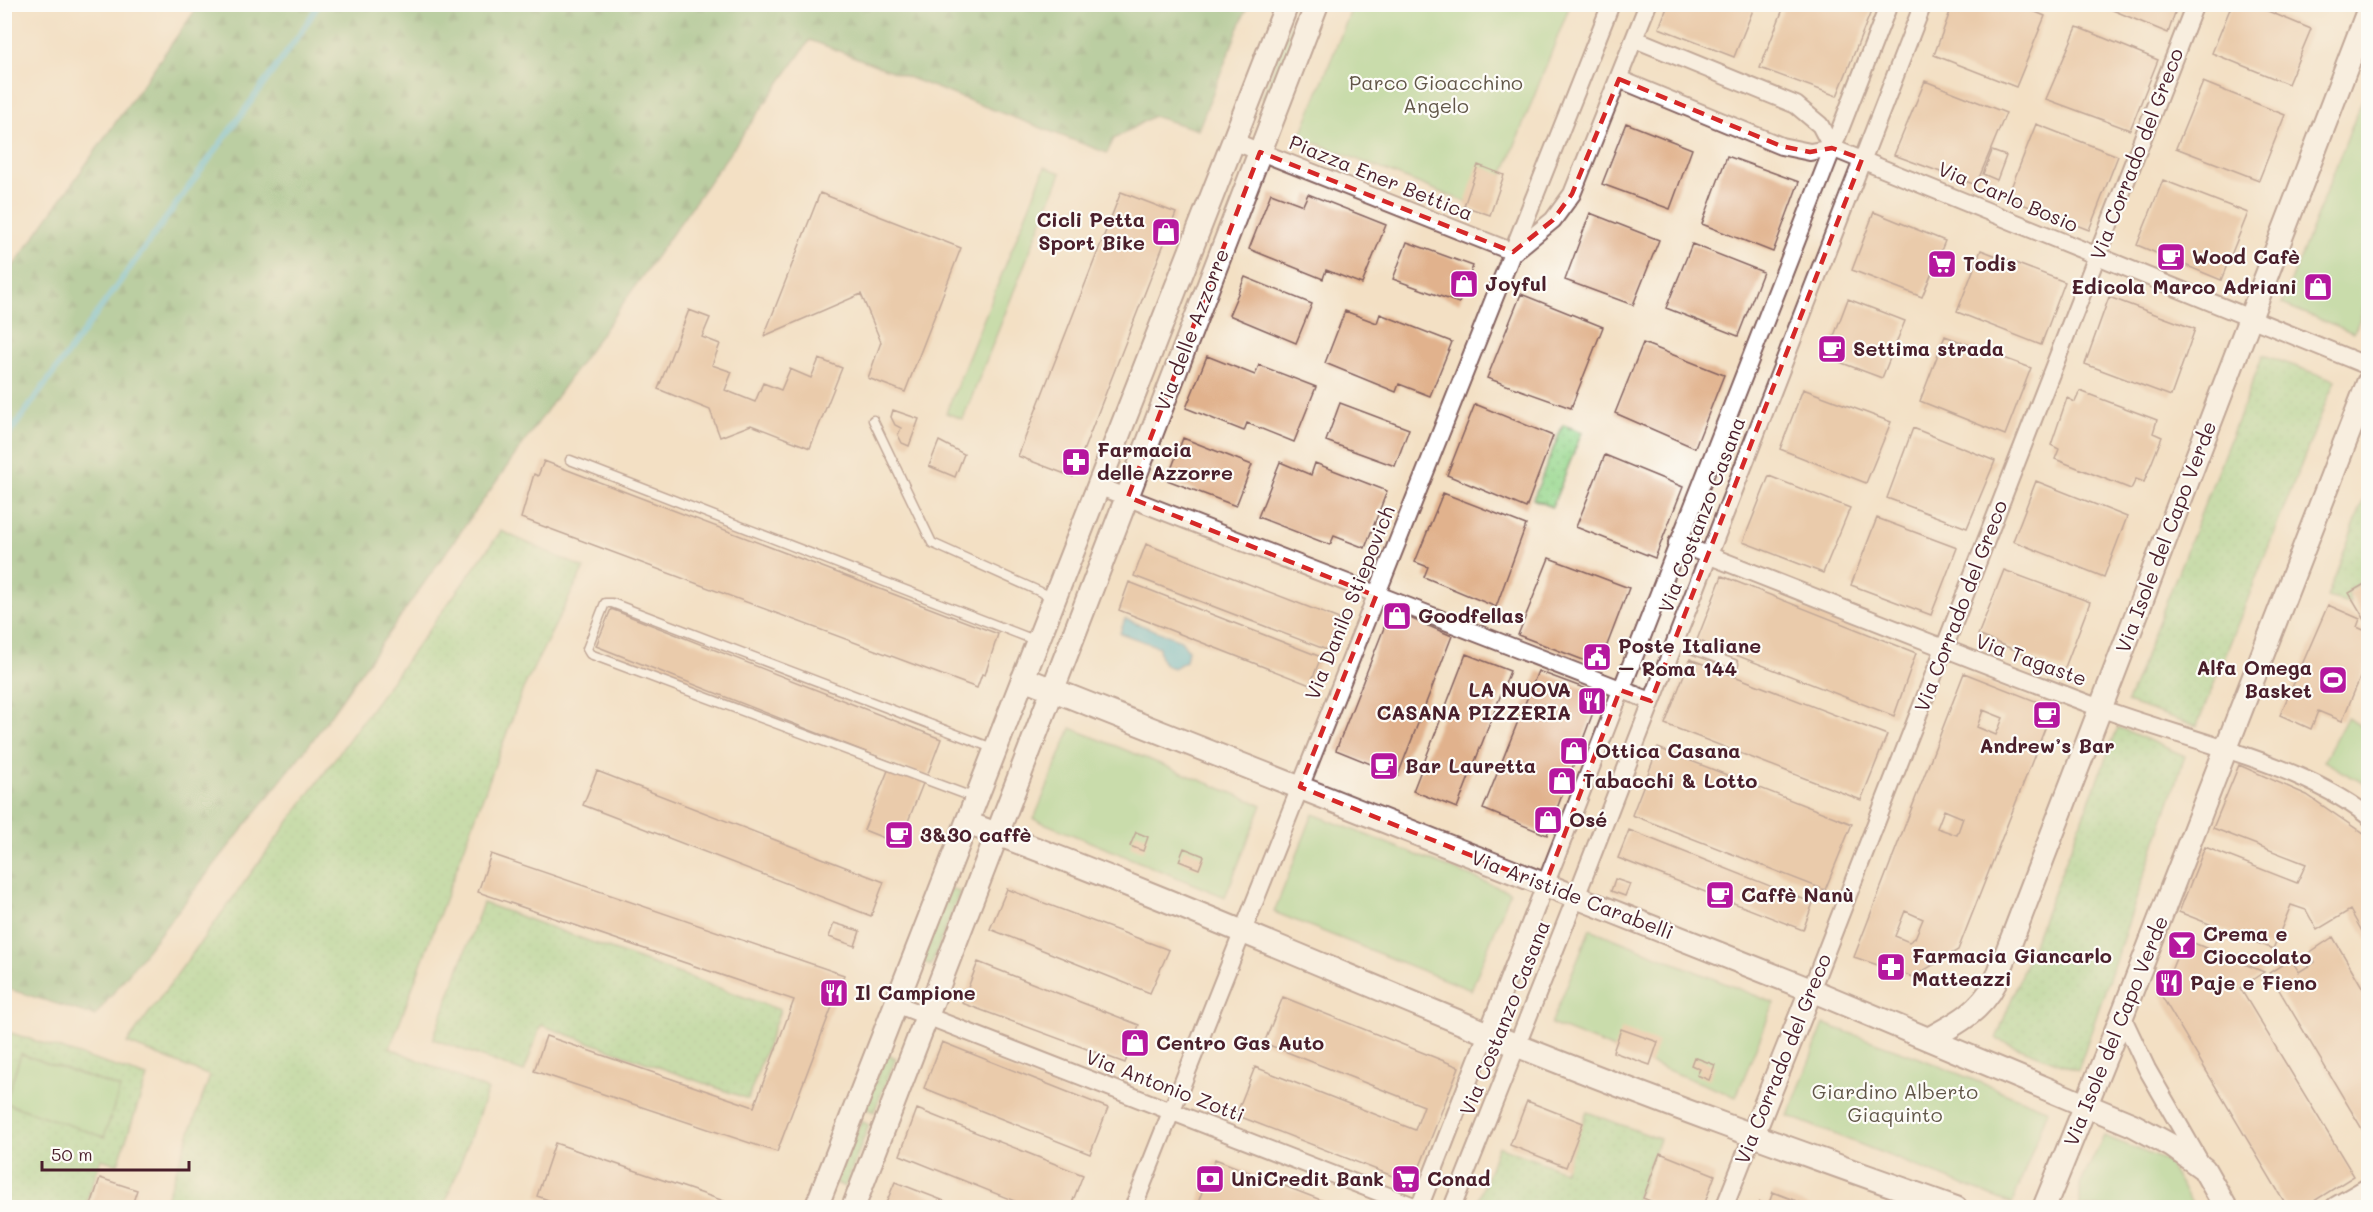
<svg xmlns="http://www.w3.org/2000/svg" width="2373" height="1212" font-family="Mali,sans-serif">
<defs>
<pattern id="grass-dots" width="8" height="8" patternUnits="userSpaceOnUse" patternTransform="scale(1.5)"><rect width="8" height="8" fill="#97d78d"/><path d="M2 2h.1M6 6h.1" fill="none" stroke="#84b87a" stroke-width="1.8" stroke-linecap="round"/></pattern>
<pattern id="forest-firs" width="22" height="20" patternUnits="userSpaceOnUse" patternTransform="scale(1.5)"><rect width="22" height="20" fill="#79b878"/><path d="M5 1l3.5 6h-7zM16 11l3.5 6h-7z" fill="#659563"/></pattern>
</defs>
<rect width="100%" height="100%" fill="#fdfcf7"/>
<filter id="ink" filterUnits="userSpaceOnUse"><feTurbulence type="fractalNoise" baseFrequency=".0167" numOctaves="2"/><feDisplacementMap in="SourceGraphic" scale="12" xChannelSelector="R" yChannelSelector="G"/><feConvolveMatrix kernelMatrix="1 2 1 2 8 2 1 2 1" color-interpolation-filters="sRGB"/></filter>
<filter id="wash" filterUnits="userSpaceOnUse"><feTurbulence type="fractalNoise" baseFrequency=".008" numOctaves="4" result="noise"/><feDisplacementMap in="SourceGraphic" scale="24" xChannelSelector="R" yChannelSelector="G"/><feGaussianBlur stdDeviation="1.35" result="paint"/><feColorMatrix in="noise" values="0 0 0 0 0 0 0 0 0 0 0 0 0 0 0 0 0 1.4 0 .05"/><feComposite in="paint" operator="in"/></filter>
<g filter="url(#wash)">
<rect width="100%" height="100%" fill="#f3e0c4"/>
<path fill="url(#grass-dots)" stroke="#707b5c" stroke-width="1.5" d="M1298,5H1308L1270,101L1262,98Z
M2263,355L2335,380L2197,726L2127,702Z
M1563,425L1582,432L1552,507L1533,499Z
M2368,488V578L2348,590L2350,603L2327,597Z
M501,531L584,568L523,689L390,1048L488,1090L444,1207H163L210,1076L127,1043Z
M2118,727L2185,756L2078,1070L1996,1039Z
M950,889L960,892L931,966L922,962Z
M483,903L780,1010L748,1099L541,1025L524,1072L433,1039Z
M5,1031L147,1077L118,1164L101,1159L85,1207H5V1103L120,1088L21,1054L5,1103Z
M886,1054L896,1058L874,1112L865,1108Z
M1587,1112L1659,1139L1636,1200L1654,1207L1495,1208L1478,1201L1498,1146L1564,1171Z
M861,1121L869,1125L845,1187L836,1183Z"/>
<path fill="url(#forest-firs)" stroke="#626c52" stroke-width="1.5" d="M199,5V4L1248,5L1198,130L1153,116L1114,139L1107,153L810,40L312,741L95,1016L5,988V278Z"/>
<path fill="#97d78d" stroke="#707b5c" stroke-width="1.5" d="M1353,5H1570L1489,211L1300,137Z
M2368,85V297L2354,333L2282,304Z
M1045,167L1061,173L963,419L946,413Z
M2347,718L2368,730V786L2324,761Z
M1071,728L1262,805L1225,897L1034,819Z
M1313,814L1510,892L1471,990L1274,912Z
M1590,929L1774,1003L1736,1097L1551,1024Z
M1824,1024L1917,1057L2048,1110L2012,1204L1788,1116Z
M21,1054L120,1088L104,1137L5,1103Z
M2104,1136L2167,1161L2194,1207H2080V1185Z"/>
<path fill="#59bed6" stroke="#526e80" stroke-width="1.5" d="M1125,619L1181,640L1188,650L1186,661L1174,668C1162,666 1160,659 1159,647L1120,633Z"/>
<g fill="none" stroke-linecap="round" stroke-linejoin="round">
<path stroke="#59bed6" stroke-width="6" d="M4,441L300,34L319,4"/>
</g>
<g id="blocks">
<path fill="#e1b28d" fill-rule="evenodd" d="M1785,4H1874L1837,96L1760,68Z
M1953,4H2016L2045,16L2016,87L1934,55Z
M2098,4H2178L2168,33Z
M2232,4H2251L2311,29L2288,84L2212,53Z
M1668,5H1755L1734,57L1659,28Z
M2077,27L2158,60L2130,130L2046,99Z
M1925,81L2006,113L1976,185L1894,155Z
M2203,82L2285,115L2259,180L2176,148Z
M1626,123L1692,149L1670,209L1602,184Z
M2036,124L2118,156L2089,230L2007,198Z
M1992,151L2006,156L1997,180L1983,174Z
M1727,156L1799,182L1773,252L1702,224Z
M1478,165L1504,175L1490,215L1464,206Z
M2163,180L2248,213L2221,280L2137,245Z
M1121,192L1176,213L1073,477L1018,456Z
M820,193L961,248L905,392L868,378L881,342L861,294L764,336Z
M1271,193L1303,205L1308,194L1386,225L1362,284L1326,270L1323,279L1249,249Z
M1874,212L1945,241L1922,297L1852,270Z
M1590,213L1659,240L1633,305L1565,280Z
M1407,242L1473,266L1459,303L1393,279Z
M1692,244L1763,272L1738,336L1666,308Z
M1981,250L2065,282L2041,345L1957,312Z
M1245,277L1312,304L1296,343L1229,315Z
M2312,278L2328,284L2324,295L2308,289Z
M1521,294L1603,327L1571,408L1487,378Z
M2109,297L2195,329L2171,396L2085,364Z
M1848,299L1905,321L1882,378L1826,357Z
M689,310L710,318L702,337L720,344L712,365L732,372L725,390L755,402L763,383L781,390L790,369L811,378L819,359L842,368L810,448L751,425L720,437L710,410L658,389Z
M1345,311L1377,323L1380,314L1452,342L1430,396L1399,384L1396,392L1325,363Z
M1945,336L2031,368L2005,435L1920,401Z
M1643,343L1724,375L1695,448L1615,413Z
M1207,356L1255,375L1259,365L1316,387L1294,442L1247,423L1244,431L1186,408Z
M1803,389L1891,422L1866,483L1780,449Z
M2080,391L2157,420L2153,433L2162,437L2144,482L2136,479L2131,489L2055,459L2059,449L2051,445L2067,398L2075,402Z
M1340,403L1409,429L1395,466L1326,441Z
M1475,404L1553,436L1526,508L1447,475Z
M893,410L919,419L909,446L902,443L898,435L901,428L895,425L891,417Z
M1913,428L1995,461L1967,528L1887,498Z
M1183,438L1252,465L1236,506L1167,480Z
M939,441L964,454L955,477L929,466Z
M1605,455L1683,487L1655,558L1576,527Z
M544,461L998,634L985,675L982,674L977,688L521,518L534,474L538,476Z
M1280,462L1311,475L1315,463L1387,491L1365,548L1334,536L1330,545L1258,517Z
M1769,476L1850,508L1823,573L1743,542Z
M2036,481L2127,517L2104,577L2013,541Z
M1443,493L1526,525L1496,607L1424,577L1428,567L1415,562Z
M1877,518L1957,548L1931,615L1851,585Z
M1146,544L1339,619L1327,650L1134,576Z
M1549,558L1629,588L1599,666L1518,635Z
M2004,570L2090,602L2064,670L1978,635Z
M1722,576L1916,653L1894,716L1697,640Z
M1129,582L1321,657L1310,685L1119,610Z
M2368,582V625L2349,593Z
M2328,605L2360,619L2357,627L2368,632V659L2342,721L2318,711L2311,729L2280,715Z
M611,609L941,739L927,776L596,646Z
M1391,610L1452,636L1398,775L1336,750Z
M1466,654L1510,671L1457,808L1413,791Z
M1690,659L1887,735L1861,800L1665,724Z
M1538,671L1600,694L1547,835L1483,809Z
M1964,673L2053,708L1958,950L1913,977L1854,957ZM1983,710L2003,718L1996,735L1977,727ZM1944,810L1963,818L1957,835L1937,828ZM1905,911L1923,919L1915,938L1909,942L1895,936Z
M1658,748L1852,824L1825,890L1632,815Z
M2239,765L2307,795L2368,837V942L2350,910L2317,930L2306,910L2291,905L2273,949L2179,912L2205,847L2297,883L2306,864L2213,828Z
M889,768L924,781L899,844L864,830Z
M597,771L884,882L871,916L583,805Z
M1629,830L1813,903L1803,930L1618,858Z
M1136,832L1148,837L1143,851L1130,846Z
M1184,848L1204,856L1199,869L1179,861Z
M491,854L844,975L777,1152L534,1071L546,1036L754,1107L794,1000L478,892Z
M1615,879L1630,884L1625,896L1611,891Z
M1007,889L1169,950L1150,993L990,929Z
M834,923L860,931L855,946L829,937Z
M2333,937L2368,997V1139L2269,973L2291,959L2299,972L2315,962L2309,953Z
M2184,939L2264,972L2240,988L2354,1176L2303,1208H2288L2161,995Z
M978,962L1139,1025L1125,1063L962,1003Z
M1283,997L1459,1067L1413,1184L1236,1115L1255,1067L1415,1130L1424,1106L1264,1043Z
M1621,1029L1658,1042L1650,1065L1613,1052Z
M942,1042L1108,1108L1090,1154L924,1088Z
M1694,1057L1715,1065L1709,1080L1697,1075L1700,1069L1691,1065Z
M1527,1101L1583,1123L1566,1167L1510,1145Z
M917,1109L1083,1175L1070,1208H1032L900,1155Z
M555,1143L721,1200L742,1208H571L537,1196Z
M1660,1153L1715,1175L1703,1208H1667L1643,1198Z
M1215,1159L1339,1207V1208H1202L1197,1205Z
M100,1178L137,1190L131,1208H90Z
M895,1182L960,1207V1208H884Z
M1773,1192L1812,1207V1208H1757L1759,1202L1768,1206Z"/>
</g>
</g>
<g filter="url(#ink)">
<use href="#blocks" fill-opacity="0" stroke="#856361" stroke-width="1.5"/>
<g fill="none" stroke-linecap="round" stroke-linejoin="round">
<g stroke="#856361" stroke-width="11">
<path id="lane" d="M873,420L932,543L1054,598
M570,460L1037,641
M1674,643L1734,664
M975,798L590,654L587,649L605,603H612L995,749"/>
</g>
<g stroke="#856361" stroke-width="20">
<path id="street" d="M1635,39L1796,105L1820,125L1832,148
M1619,79L1781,146L1810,152L1832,148L2368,366
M1233,141L1513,252
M1514,252L1553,220L1572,194L1648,4
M1098,486L1651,701
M1677,543C1818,598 1958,655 2100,708C2183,739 2299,762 2368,816
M1811,990L2195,4
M896,1004L1419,1208
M2122,1016L2147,1069L2202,1165
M1133,1208L1611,4
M1419,1208L1889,4
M1452,1208L1576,897L1923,4
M1724,1208L1752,1137"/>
</g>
<g stroke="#856361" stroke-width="26">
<path id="secondary" d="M1023,678L1811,990L2133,1125L2172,1146L2204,1169L2226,1208
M967,823C1142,887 1313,962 1486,1033C1641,1096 1798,1152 1956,1208
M1930,1038C1956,1024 1981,1011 1995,983L2368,11
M1752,1137L1811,990
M816,1208L1287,4
M853,1208L1317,4
M2044,1208L2122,1016L2368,383
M2337,1208L2368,1190"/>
</g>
<use href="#lane" stroke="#fff" stroke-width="8"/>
<use href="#street" stroke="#fff" stroke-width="16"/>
<use href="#secondary" stroke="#fff" stroke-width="22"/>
</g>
</g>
<path d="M0 0H2373V1212H0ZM1619,79L1781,146L1810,152L1832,148L1862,159L1651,701L1620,690L1545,885L1300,787L1376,596L1128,497L1260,152L1513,252L1553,220L1572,194Z" fill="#f3e0c4" fill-opacity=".55" fill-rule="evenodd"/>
<path fill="none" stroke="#d62828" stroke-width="4.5" stroke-dasharray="12 8" stroke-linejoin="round" d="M1619,79L1781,146L1810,152L1832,148L1862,159L1651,701L1620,690L1545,885L1300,787L1376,596L1128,497L1260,152L1513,252L1553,220L1572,194Z"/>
<defs>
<g id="shop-square" transform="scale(1.5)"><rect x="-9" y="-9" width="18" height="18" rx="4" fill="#b5179e" stroke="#fdfcf7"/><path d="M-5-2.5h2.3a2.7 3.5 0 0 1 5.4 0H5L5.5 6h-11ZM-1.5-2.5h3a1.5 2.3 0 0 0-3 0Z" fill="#fff"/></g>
<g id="cafe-square" transform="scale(1.5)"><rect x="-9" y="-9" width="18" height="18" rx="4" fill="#b5179e" stroke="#fdfcf7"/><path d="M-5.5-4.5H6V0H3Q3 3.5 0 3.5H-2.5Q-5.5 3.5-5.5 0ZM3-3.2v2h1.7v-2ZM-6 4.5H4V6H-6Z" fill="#fff"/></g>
<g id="supermarket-square" transform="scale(1.5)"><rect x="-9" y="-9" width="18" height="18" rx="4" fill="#b5179e" stroke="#fdfcf7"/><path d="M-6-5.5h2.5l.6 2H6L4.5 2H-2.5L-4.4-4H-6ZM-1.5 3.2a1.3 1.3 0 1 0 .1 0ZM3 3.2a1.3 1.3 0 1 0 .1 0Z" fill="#fff"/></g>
<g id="pharmacy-square" transform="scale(1.5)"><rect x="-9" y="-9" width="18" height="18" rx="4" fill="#b5179e" stroke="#fdfcf7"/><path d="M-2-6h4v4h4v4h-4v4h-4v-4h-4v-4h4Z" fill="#fff"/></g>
<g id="civic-square" transform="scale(1.5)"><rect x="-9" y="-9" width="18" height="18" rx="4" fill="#b5179e" stroke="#fdfcf7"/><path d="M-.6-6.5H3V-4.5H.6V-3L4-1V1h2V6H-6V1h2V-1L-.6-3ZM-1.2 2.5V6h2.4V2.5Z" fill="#fff"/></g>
<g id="stadium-square" transform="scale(1.5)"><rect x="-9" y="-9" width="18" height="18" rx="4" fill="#b5179e" stroke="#fdfcf7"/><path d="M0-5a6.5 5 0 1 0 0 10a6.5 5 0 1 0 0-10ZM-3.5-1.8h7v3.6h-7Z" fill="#fff"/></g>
<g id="restaurant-square" transform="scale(1.5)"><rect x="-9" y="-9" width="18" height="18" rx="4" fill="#b5179e" stroke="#fdfcf7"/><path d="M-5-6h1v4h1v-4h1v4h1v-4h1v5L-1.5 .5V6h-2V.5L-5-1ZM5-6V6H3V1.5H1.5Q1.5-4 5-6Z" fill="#fff"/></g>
<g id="bar-square" transform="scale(1.5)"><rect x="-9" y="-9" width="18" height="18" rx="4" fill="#b5179e" stroke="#fdfcf7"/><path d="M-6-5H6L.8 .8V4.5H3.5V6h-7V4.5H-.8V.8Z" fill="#fff"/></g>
<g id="bank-square" transform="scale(1.5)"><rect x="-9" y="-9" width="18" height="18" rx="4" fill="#b5179e" stroke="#fdfcf7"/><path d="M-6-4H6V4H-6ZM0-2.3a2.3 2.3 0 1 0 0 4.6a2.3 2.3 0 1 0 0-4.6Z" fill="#fff"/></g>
</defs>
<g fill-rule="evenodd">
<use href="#shop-square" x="1166" y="232"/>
<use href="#cafe-square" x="2171" y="257"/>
<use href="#supermarket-square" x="1942" y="264"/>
<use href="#shop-square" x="1464" y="284"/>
<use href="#shop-square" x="2318" y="287"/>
<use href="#cafe-square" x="1832" y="349"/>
<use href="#pharmacy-square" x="1076" y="462"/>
<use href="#shop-square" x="1397" y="616"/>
<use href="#civic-square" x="1597" y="657"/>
<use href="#stadium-square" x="2333" y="680"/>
<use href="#restaurant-square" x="1592" y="701"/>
<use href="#cafe-square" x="2047" y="715"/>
<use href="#shop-square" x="1574" y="751"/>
<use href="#cafe-square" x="1384" y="766"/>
<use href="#shop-square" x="1562" y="781"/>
<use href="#shop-square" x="1548" y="820"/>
<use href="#cafe-square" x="899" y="835"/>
<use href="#cafe-square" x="1720" y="895"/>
<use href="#bar-square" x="2182" y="945"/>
<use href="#pharmacy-square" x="1891" y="967"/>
<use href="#restaurant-square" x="2169" y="983"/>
<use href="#restaurant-square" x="834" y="993"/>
<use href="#shop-square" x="1135" y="1043"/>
<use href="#bank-square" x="1210" y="1179"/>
<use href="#supermarket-square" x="1406" y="1179"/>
</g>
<g text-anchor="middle" stroke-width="4.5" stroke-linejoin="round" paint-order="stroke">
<g font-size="20" fill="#615648" stroke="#fdfcf7">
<text x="1436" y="90">Parco Gioacchino<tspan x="1436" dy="23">Angelo</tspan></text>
<text x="1895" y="1099">Giardino Alberto<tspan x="1895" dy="23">Giaquinto</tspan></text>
</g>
<g font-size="20" fill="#4a1f2b" stroke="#fdfcf7">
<text transform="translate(2137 154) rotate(-69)" y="7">Via Corrado del Greco</text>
<text transform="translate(1381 178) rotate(22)" y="7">Piazza Ener Bettica</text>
<text transform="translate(2008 197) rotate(23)" y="7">Via Carlo Bosio</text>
<text transform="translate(1192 330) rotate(-69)" y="7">Via delle Azzorre</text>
<text transform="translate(1702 515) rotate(-69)" y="7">Via Costanzo Casana</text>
<text transform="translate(2166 537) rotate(-69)" y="7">Via Isole del Capo Verde</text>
<text transform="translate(1350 603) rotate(-68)" y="7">Via Danilo Stiepovich</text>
<text transform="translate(1961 606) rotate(-69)" y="7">Via Corrado del Greco</text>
<text transform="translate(2031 660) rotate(20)" y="7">Via Tagaste</text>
<text transform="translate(1572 895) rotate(21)" y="7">Via Aristide Carabelli</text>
<text transform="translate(1505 1018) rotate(-68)" y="7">Via Costanzo Casana</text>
<text transform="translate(2116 1031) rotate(-68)" y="7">Via Isole del Capo Verde</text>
<text transform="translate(1783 1059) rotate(-68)" y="7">Via Corrado del Greco</text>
<text transform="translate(1165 1086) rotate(21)" y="7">Via Antonio Zotti</text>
</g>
<g font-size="20" font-weight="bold" fill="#4a1f2b" stroke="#fdfcf7" text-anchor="start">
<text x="1145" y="227" text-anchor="end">Cicli Petta<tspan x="1145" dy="23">Sport Bike</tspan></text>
<text x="2192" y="264">Wood Cafè</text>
<text x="1963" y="271">Todis</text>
<text x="1485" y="291">Joyful</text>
<text x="2297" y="294" text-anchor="end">Edicola Marco Adriani</text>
<text x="1853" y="356">Settima strada</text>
<text x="1097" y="457">Farmacia<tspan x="1097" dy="23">delle Azzorre</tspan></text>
<text x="1418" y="623">Goodfellas</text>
<text x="1618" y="653">Poste Italiane<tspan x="1618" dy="23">– Roma 144</tspan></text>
<text x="2312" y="675" text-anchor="end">Alfa Omega<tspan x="2312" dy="23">Basket</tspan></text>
<text x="1571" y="697" text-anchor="end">LA NUOVA<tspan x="1571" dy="23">CASANA PIZZERIA</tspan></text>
<text x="2047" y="753" text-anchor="middle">Andrew’s Bar</text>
<text x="1595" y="758">Ottica Casana</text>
<text x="1405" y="773">Bar Lauretta</text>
<text x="1583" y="788">Tabacchi &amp; Lotto</text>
<text x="1569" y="827">Osé</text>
<text x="920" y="842">3&amp;30 caffè</text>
<text x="1741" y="902">Caffè Nanù</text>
<text x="2203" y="941">Crema e<tspan x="2203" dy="23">Cioccolato</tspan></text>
<text x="1912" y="963">Farmacia Giancarlo<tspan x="1912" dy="23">Matteazzi</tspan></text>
<text x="2190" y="990">Paje e Fieno</text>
<text x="855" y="1000">Il Campione</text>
<text x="1156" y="1050">Centro Gas Auto</text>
<text x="1231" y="1186">UniCredit Bank</text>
<text x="1427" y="1186">Conad</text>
</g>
</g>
<rect width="2373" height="1212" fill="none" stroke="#fdfcf7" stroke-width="24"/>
<path d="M42 1161v9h147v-9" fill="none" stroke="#4a1f2b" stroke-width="3"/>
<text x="51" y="1161" font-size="18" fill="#4a1f2b" stroke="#fdfcf7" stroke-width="4.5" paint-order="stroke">50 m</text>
</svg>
